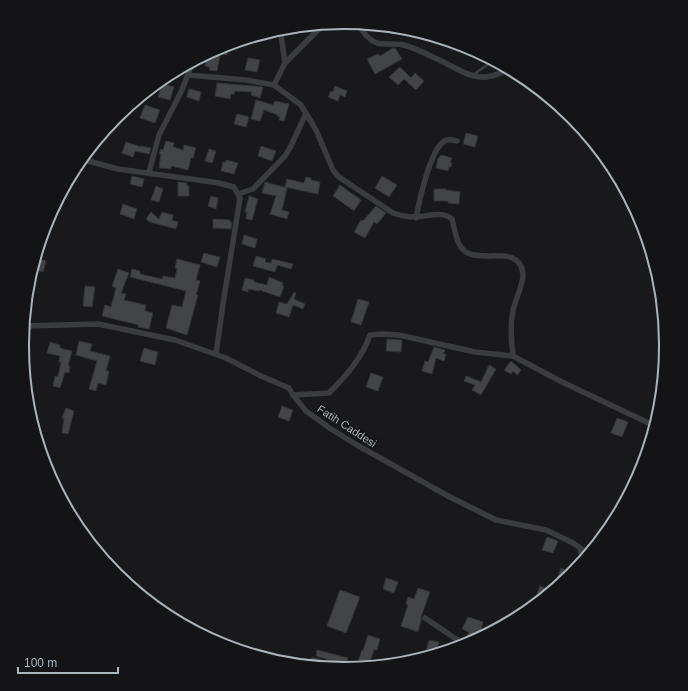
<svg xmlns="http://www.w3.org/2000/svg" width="688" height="691" font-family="Helvetica,sans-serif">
<rect width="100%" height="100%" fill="#19191b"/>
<path fill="#434448" stroke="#333437" d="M229,44L227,55L220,54L217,71L209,70L210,67L205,66L206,63L200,62L201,57L205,55L211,56L212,51Z
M393,48H395L402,59L375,74L367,59L378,54L380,56Z
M248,58L260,60L257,72L245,70Z
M400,67L411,78L415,73L424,81L416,90L404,79L398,85L389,77Z
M217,83L253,86L263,87L260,98L251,95L252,92L235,91L234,94H231L230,99L215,96Z
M162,84L174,87L170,100L158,97Z
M335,86L347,91L345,97L340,95L338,101L328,97L331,91L333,92Z
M189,89L201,92L199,101L187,97Z
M256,100L273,105L275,101L289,104L284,121L279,120L280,117L277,116L278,115L264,110L260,121L251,119Z
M145,105L160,110L155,123L140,118Z
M237,114L249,117L246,127L234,124Z
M466,133L478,136L475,147L463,144Z
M166,141L174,143L173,147L183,150L184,145L196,148L193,158H191L188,170L171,166V169L159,168L161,154H159L161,149L163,150Z
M126,142L141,147V146L151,148L149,154L135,151L133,157L122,153Z
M261,146L276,151L272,161L258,156Z
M209,149L216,151L212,163L205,161Z
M441,155L452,158L450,163H452L451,167H449L448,171L436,168L438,158H439Z
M226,160L238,163L234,174L221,171L223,162H226Z
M132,176L144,179L142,187L130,184Z
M382,176L397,185L389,197L375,188Z
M306,177L311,178V180L320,182L318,194L285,187L287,179L304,183Z
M178,182L187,183V186H189V196H178Z
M265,182L287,188L282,210L289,212L287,219L270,214L276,196L262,193Z
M340,185L361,200L354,211L333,196Z
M156,186L163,189L159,202L151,200Z
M434,189H446V190L460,192L459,204L448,203V201H434Z
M211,196L218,198L216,209L208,206Z
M249,196L258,199L252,220L246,219L247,212H245Z
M123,204L137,209L134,219L120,214Z
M376,206L386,213L377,224L374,222L365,238L354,232L361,220L363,221Z
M151,212L159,219L162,212L173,215L172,220L178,222L176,229L150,222L146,219Z
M213,219L230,220V222H232L231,229L213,228Z
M244,235L257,239L255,248L242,244Z
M204,253L220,257L217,267L201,262Z
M256,256L266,259L265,262L271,263L272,259L293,264L291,269L277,265L275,272L253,266Z
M35,258L46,261L43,272L32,268Z
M177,259L200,265L196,280L200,281L196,295H198L187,335L166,328L172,305L182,307L186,291L130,277L132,269L140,271V274L162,279L163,276L175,278L177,269L175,268Z
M118,269L129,273L121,293L126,294L124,300L146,305L145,311L153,313L149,329L138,327L139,325L102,316L105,305L111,307L116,288L112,286Z
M269,277L283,283L282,286H284L280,297L260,290L259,291L248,289V292L242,290L245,278L254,280V282L267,285Z
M85,286L95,287L92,307L83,306Z
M294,292L296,293L294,299L305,304L303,309L293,305L289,317L276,313L279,302L287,304Z
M358,299L369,302L361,325L351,322Z
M387,339L402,340L401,352L386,351Z
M79,341L92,344L90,351L110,356L106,371H109L106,385L98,383L96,391L89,389L97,361L76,355Z
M50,342L60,345V348L72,351L68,366H70L69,373L65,372L60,388L53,386L55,376L58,377L61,362H59L60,356L47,353Z
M434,347L445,350L443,354H446L444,361L436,358L432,374L422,371L425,361L428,362Z
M144,348L158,352L155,365L140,361Z
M511,361L521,370L517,375L513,371L511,374L504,370Z
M489,365L496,369L481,395L472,390L475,385L464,381L466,376L481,382Z
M371,373L383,377L378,391L366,387Z
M282,406L293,410L289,421L278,417Z
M66,408L74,411L68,434L62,433L64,418H62Z
M617,418L628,422L622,437L611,433Z
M547,537L558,541L553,553L542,550Z
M561,568L573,573L553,590Z
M386,578L398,582L394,593L383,589Z
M540,586L552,591L532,607Z
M418,588L430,592L421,617V620L418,632L401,626L408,605L406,604L408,597L414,599Z
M340,590L360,597L346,633L327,626Z
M468,617L483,622L480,633L486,634L471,643L466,640L469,632L462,629Z
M368,635L380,639L377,650H374L368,667H365L357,664L362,650L363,651Z
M429,640L439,642L436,654L426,652Z
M317,650L348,658L346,665L316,656Z"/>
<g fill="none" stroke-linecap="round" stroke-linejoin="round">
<path stroke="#3a3c40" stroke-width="2.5" d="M474,75C479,69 487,67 492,60"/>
<path stroke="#3a3c40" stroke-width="5.5" d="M358,23C362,31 368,40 377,43C385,45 395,43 404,45C414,48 425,53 435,58C452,65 467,78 486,77C494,77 502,72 509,69
M280,28L285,63
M188,75L246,80L274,85L301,105L316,130L333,170L339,177L393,213C401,216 406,217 415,217C425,217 443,210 452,219C455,229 456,246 466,252C483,263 520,244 523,274C524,282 515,301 513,310C510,325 511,340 513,356
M274,85L285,63L324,24
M81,159L118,169L219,183L234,187L240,198L223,304L216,354
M149,172L159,135L181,92L193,62
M238,194L253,189L285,156L291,146L306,113
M416,218C419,201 430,152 443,142C447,138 452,140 457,141
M24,326L98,324L175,340L226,358L261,376L289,388L293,395L306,411L331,429L357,445L448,496L496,520L546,530L573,543L589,554
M293,395L329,393C346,376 362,358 370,335L382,334L399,335L475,352L513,356L562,382L655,426
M580,548L583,561
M425,618L465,645
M313,660L344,669"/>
</g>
<g text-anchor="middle" stroke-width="3.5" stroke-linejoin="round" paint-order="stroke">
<g font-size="11" fill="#abb3bb" stroke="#141416">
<text transform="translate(347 426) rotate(33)" y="4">Fatih Caddesi</text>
</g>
</g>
<path d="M0 0H688V691H0ZM344 29H344A315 315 0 0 1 659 344V347A315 315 0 0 1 344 662H344A315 315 0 0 1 29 347V344A315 315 0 0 1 344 29Z" fill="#141416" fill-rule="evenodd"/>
<path fill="none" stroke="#abb3bb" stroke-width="2" d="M344 29H344A315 315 0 0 1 659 344V347A315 315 0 0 1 344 662H344A315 315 0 0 1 29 347V344A315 315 0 0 1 344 29Z"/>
<path d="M18 667v6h100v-6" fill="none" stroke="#abb3bb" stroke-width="2"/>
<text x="24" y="667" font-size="12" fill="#abb3bb" stroke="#141416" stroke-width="3" paint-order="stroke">100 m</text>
</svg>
